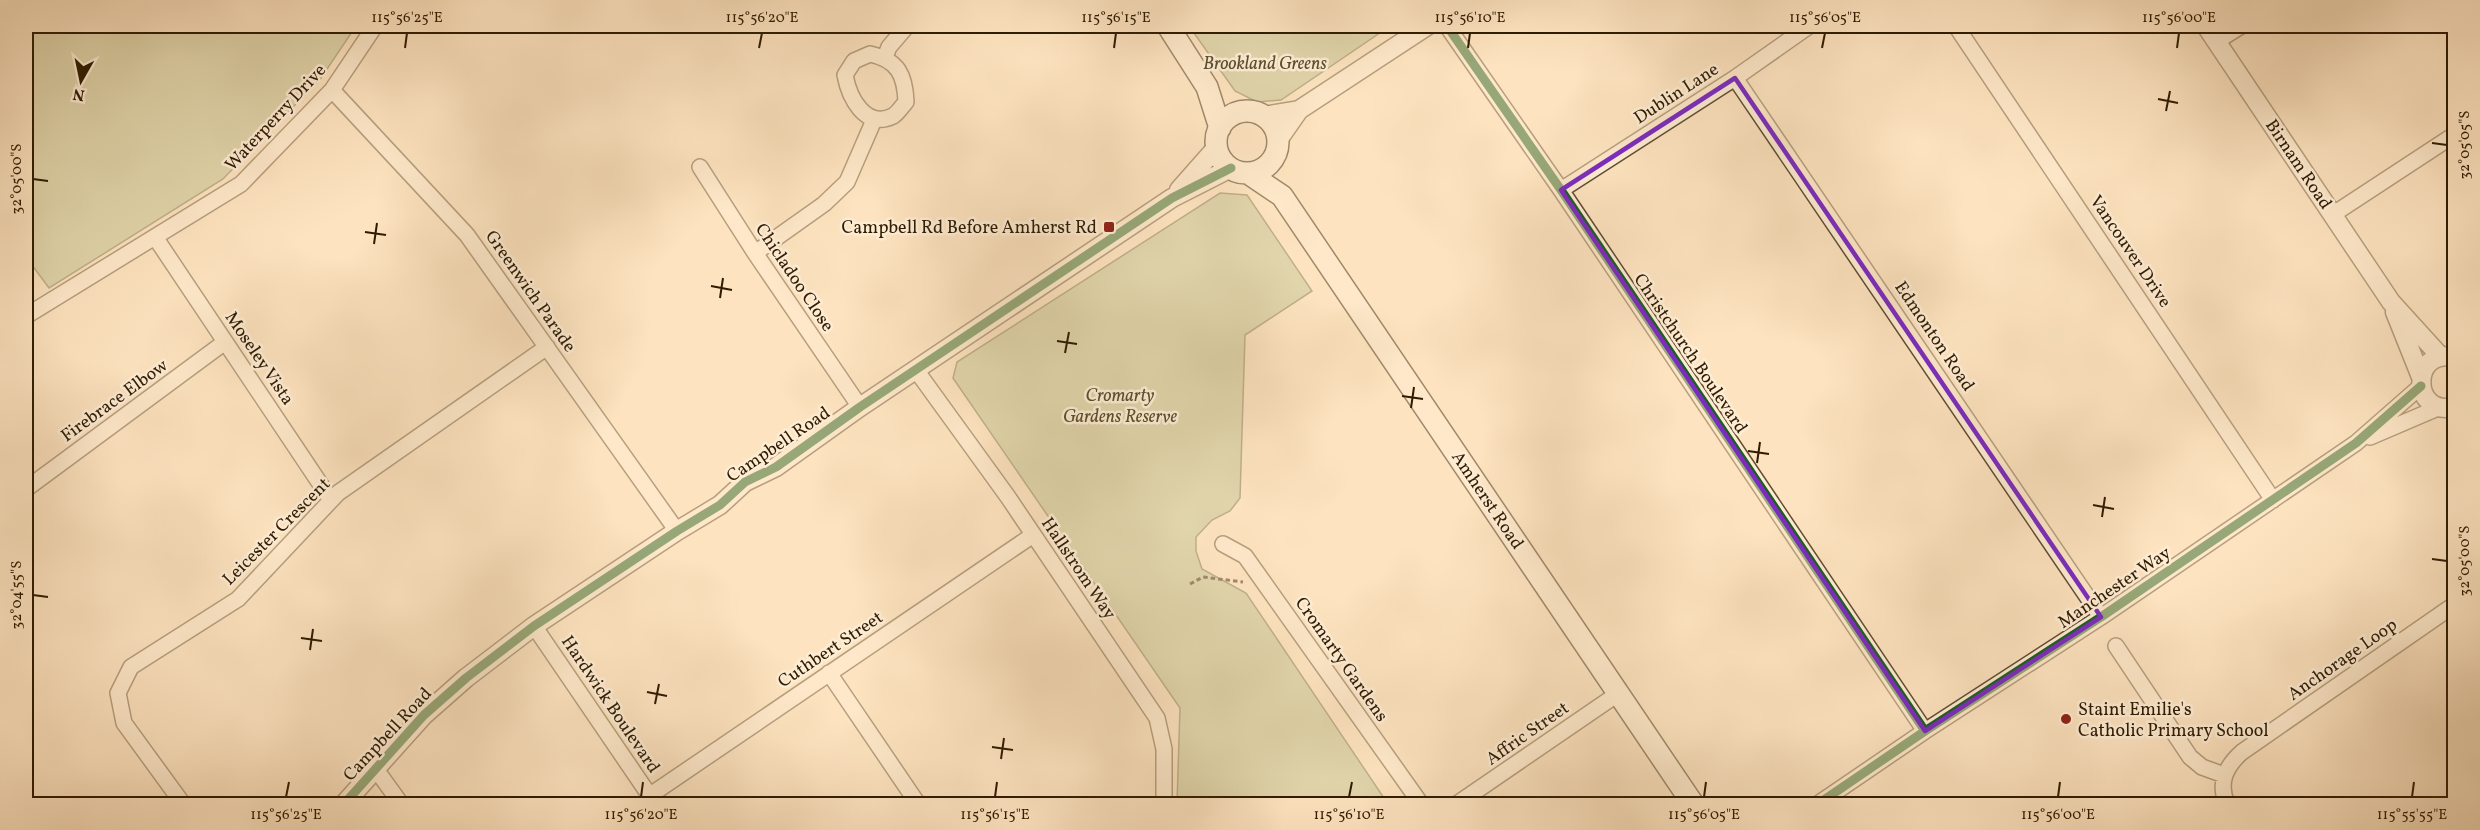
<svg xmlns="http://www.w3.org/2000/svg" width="2480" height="830" font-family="Vollkorn,serif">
<rect width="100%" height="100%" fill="#fde3bf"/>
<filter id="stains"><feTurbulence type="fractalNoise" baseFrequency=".00333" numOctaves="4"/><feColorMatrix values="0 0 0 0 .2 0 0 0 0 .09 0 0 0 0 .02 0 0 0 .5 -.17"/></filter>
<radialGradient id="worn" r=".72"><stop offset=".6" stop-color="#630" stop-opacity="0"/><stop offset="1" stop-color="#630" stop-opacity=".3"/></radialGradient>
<path fill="#bec493" stroke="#76704a" stroke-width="1.5" d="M26,26H356L321,78L223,179L49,288L26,257Z
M1189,26H1390L1281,100L1257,102L1235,91Z
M1220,193L1247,195L1312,291L1245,335L1240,498L1230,511L1212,520L1196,537V551L1202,569L1246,593L1388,804H1177L1180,708L953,378L957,362Z"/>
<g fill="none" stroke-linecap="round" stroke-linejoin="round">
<g stroke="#624d30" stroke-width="18">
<path id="minor" d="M1447,26L1561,190L1925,731
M1956,26L2273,500
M2217,41L2241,26
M870,54C898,60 905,75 906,102C902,106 898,113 893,116C865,130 849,97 845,75L854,61Z
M885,57L889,47L907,26
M1735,78L2101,617
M332,90L467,235L677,531
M700,167L755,253L860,407
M1561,190L1735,78L1809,26
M2332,215L2454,135
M155,237L331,500
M755,253L824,204L847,182L874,120
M26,316L241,184L332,90L375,26
M916,370L1008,497L1157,718L1164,749V804
M2370,437L2440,407
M26,489L225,342
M1223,544L1245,556L1421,804
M534,626L654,802
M2116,646L2190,757L2202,767L2224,775
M829,673L918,804
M375,768L401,804
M649,796L1033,535
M183,804L124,723L118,693L131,667L238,599L338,493L547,347
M1457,804L1619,693
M1818,804L1925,731L2101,617L2356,443L2421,386
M2227,804C2218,783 2225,767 2242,752L2454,605"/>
</g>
<g stroke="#624d30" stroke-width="21">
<path id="tertiary" d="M2206,26L2391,302L2441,357
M1264,116L1299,110
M1278,140L1299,110L1427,26
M1179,190L1217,147
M2395,312L2421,377
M2454,357C2410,348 2411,417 2454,407
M344,804L424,715L466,678L534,626L677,531L720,505L745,482L776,467L860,407L1172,198L1231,168"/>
</g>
<g stroke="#2f1b00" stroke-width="24">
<path id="secondary" d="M1168,26L1207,87L1220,128
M1216 142a31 31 0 1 1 62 0a31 31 0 1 1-62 0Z
M1248,173L1282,196L1693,804"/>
</g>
<path stroke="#2f1b00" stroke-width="3" stroke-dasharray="4.5 3" stroke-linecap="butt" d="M1190,584L1203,577L1243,582"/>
<use href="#minor" stroke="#feedd5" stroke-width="15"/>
<use href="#tertiary" stroke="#feedd5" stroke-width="18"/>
<use href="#secondary" stroke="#feedd5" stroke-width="21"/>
<g stroke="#feedd5" stroke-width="13">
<path id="cycleway" d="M1447,26L1561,190L1925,731
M344,804L424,715L466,678L534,626L677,531L720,505L745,482L776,467L860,407L1172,198L1231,168
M1818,804L1925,731L2101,617L2356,443L2421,386"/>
</g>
<use href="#cycleway" stroke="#1b5e20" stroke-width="9"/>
</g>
<path d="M0 0H2480V830H0ZM1735,78L2101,617L1925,731L1561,190Z" fill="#fde3bf" fill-opacity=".55" fill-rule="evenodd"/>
<path fill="none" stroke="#7b2cbf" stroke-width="4.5" stroke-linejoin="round" d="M1735,78L2101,617L1925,731L1561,190Z"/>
<path fill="none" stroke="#2f1b00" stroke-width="2" d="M405,48L407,33M759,48L762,33M1114,48L1116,33M1468,48L1470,33M1822,48L1825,33M2177,48L2179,33M2158,99L2178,103M2166,111L2170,91M2432,143L2447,145M33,179L48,181M365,232L386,235M374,244L377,223M711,286L732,290M720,298L723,278M1057,341L1077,344M1065,353L1069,332M1402,396L1423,399M1411,408L1414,387M1748,451L1769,454M1757,463L1760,442M2093,505L2114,509M2102,517L2105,497M2432,559L2447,561M33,595L48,597M301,638L322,641M310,650L313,629M647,692L667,696M655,704L659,684M992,747L1013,750M1001,759L1004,738M286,797L289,782M641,797L643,782M995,797L997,782M1349,797L1352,782M1704,797L1706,782M2058,797L2060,782M2412,797L2414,782"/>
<g fill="#8f2418" stroke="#feedd5" stroke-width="2">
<rect x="1103" y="221" width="12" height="12" rx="3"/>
<circle cx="2066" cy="719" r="6"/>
</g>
<g text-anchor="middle" stroke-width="5" stroke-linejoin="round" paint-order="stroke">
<g font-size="18" font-style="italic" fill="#5a4e2c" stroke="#feedd5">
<text x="1265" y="69">Brookland Greens</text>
<text x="1120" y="401">Cromarty<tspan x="1120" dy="21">Gardens Reserve</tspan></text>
</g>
<g font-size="18" fill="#2f1b00" stroke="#feedd5">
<text transform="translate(1676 93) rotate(-33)" y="6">Dublin Lane</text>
<text transform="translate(275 117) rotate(-47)" y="6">Waterperry Drive</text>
<text transform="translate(2299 164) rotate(56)" y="6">Birnam Road</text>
<text transform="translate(2131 251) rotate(56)" y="6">Vancouver Drive</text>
<text transform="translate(795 277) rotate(56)" y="6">Chicladoo Close</text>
<text transform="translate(531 291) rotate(55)" y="6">Greenwich Parade</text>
<text transform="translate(1935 336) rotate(56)" y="6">Edmonton Road</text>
<text transform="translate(1691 353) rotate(56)" y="6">Christchurch Boulevard</text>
<text transform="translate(260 358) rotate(56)" y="6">Moseley Vista</text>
<text transform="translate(114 400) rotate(-36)" y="6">Firebrace Elbow</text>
<text transform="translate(778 444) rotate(-34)" y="6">Campbell Road</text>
<text transform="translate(1488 500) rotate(56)" y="6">Amherst Road</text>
<text transform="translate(276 531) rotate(-45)" y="6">Leicester Crescent</text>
<text transform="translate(1079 568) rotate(56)" y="6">Hallstrom Way</text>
<text transform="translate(2114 587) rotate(-34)" y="6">Manchester Way</text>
<text transform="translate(830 649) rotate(-34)" y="6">Cuthbert Street</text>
<text transform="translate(1342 659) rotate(55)" y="6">Cromarty Gardens</text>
<text transform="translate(2342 659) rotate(-35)" y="6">Anchorage Loop</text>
<text transform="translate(611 704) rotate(56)" y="6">Hardwick Boulevard</text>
<text transform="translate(1527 733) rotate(-35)" y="6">Affric Street</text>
<text transform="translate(387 734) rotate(-47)" y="6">Campbell Road</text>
</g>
<g font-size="18" fill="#2f1b00" stroke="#feedd5" text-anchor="end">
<text x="1097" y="233">Campbell Rd Before Amherst Rd</text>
<text x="2078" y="715" text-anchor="start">Staint Emilie's<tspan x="2078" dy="21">Catholic Primary School</tspan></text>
</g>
</g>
<rect width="2480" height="830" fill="none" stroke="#fde3bf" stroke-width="66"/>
<g transform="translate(81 81) rotate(189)" stroke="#feedd5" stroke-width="4.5" paint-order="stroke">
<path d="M0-4.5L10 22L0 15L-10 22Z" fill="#2f1b00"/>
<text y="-9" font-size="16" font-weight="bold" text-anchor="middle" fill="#2f1b00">N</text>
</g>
<rect x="33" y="33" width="2414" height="764" fill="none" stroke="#2f1b00" stroke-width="2"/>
<g font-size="15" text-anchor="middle" fill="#2f1b00">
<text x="407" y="22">115°56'25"E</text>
<text x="762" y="22">115°56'20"E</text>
<text x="1116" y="22">115°56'15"E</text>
<text x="1470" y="22">115°56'10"E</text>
<text x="1825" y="22">115°56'05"E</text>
<text x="2179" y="22">115°56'00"E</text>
<text transform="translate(2464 145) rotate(-90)" y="5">32°05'05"S</text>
<text transform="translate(16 179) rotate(-90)" y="5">32°05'00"S</text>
<text transform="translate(2464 561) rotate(-90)" y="5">32°05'00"S</text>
<text transform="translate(16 595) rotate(-90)" y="5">32°04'55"S</text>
<text x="286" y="819">115°56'25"E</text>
<text x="641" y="819">115°56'20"E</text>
<text x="995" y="819">115°56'15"E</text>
<text x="1349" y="819">115°56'10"E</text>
<text x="1704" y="819">115°56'05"E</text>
<text x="2058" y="819">115°56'00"E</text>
<text x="2412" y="819">115°55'55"E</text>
</g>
<rect width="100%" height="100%" filter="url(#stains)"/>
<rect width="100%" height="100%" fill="url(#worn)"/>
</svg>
